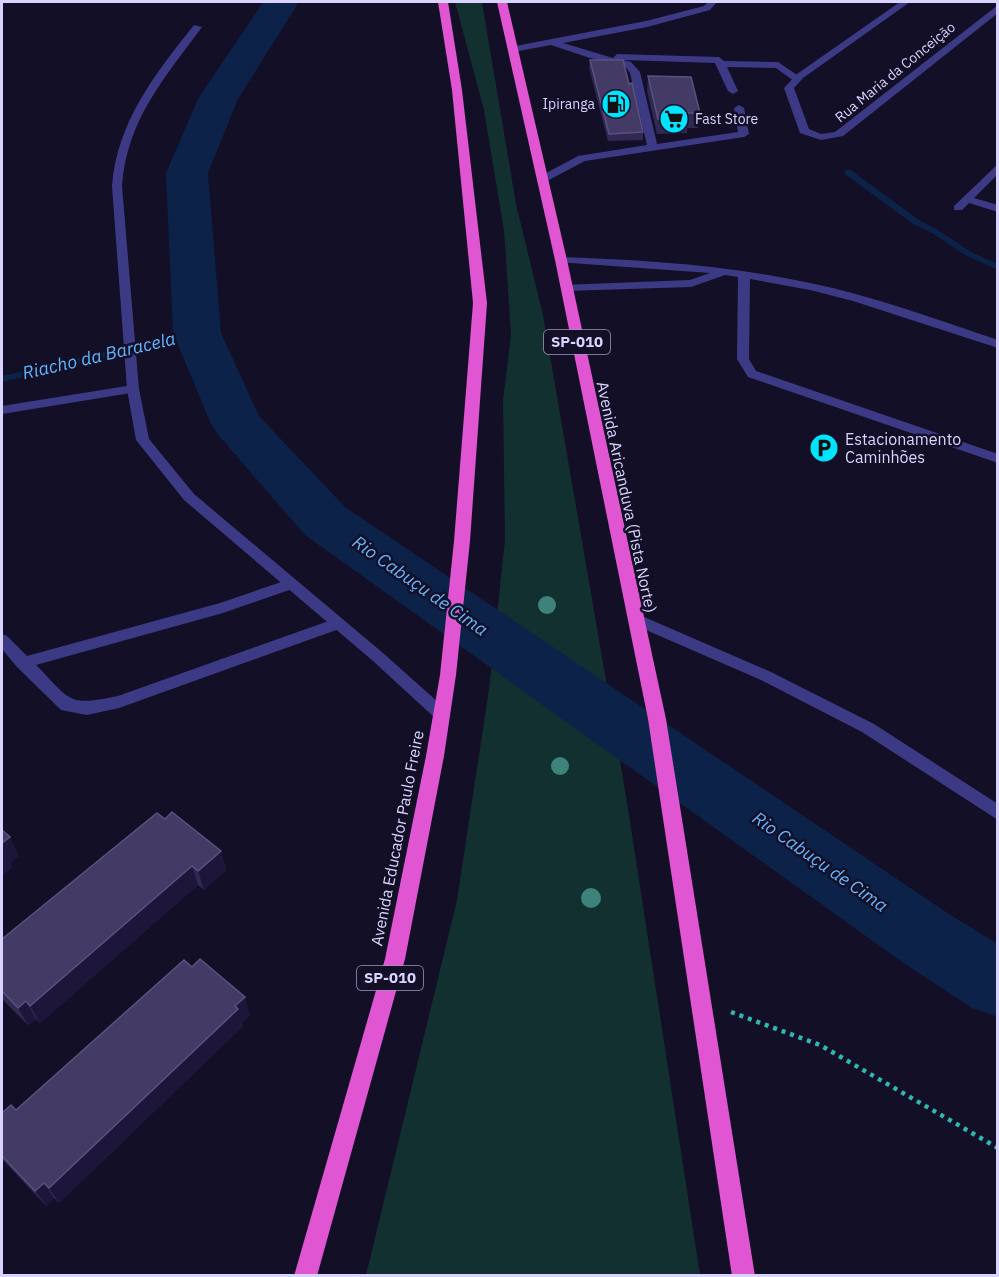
<svg xmlns="http://www.w3.org/2000/svg" width="999" height="1277" font-family="'IBM Plex Sans',sans-serif">
<rect width="100%" height="100%" fill="#130f26"/>
<path fill="#12302f" d="M455,2H482L516,204L543,315L627,802L700,1275H366L457,900L489,689L505,540L503,401L511,334L504,230L484,110Z"/>
<g fill="none" stroke-linecap="round" stroke-linejoin="round">
<path fill="#0c2248" fill-rule="evenodd" d="M845,170H851L919,220L938,230L971,252L998,264V270L965,255L932,233L913,224L845,174Z
M197,330L201,333L200,335L2,382V376Z"/>
<path fill="#0c2248" fill-rule="evenodd" d="M263,2H299L238,99L208,173L221,333L259,416L345,507L952,916L998,944V1017L972,1008L902,962L305,535L219,436L211,424L173,333L166,173L198,99Z"/>
<path stroke="#2fb8b0" stroke-width="4.5" stroke-dasharray="4 5" stroke-linecap="butt" d="M731,1012L820,1045L998,1148"/>
<path fill="#3d3a85" fill-rule="evenodd" d="M708,2H717L710,10L647,27L563,43L613,58L617,54L719,57L724,61L778,62L800,77V81H794L776,68L727,67L738,91L733,94L728,91L715,63L623,60L631,62L640,72L657,144L738,132L734,108L739,105L744,108L749,134L744,137L585,161L545,182H537V178L578,156L647,145L630,73L625,66L590,58L551,45L513,52L510,51V47L646,21L704,6Z
M194,25L202,27C164,79 127,119 122,186L139,389L149,439L194,494L383,653L448,711L450,715L448,719L442,721L436,719L373,661L184,500L136,440L127,389L112,186C117,122 155,74 194,25Z
M561,257C644,260 728,265 810,283C874,296 935,319 998,340V348L853,301L810,290L750,279L749,359L756,371L998,454V463L748,377L737,359L738,277L725,275L691,287L566,291L562,289V285L690,280L710,273L557,262V258Z
M635,613L771,672L874,724L998,804V820L862,732L761,680L630,623L628,619L630,615Z"/>
<path fill="#3d3a85" fill-rule="evenodd" d="M133,385L137,386L139,389L137,392L2,414V406Z
M290,579L297,584L295,588L223,613L36,665C71,700 66,707 118,696L337,618L342,620L344,624L342,628L119,708L87,715L61,710L17,667L2,649V634L7,636L27,656L220,603Z"/>
<path fill="#3d3a85" fill-rule="evenodd" d="M900,2H910L803,78L794,88L809,129L821,134L835,132L998,5V13L843,136L821,140L800,133L784,88L786,86L797,74Z
M998,164V174L974,198L998,205V212L969,203L962,210H954V206Z"/>
<path fill="#e055d1" fill-rule="evenodd" d="M438,2H448L462,90L487,303L470,541L456,675L444,756L405,959L317,1276H294L385,959L426,756L440,675L454,541L473,303L452,90Z
M497,2H507L567,260L666,719L755,1276H732L648,719L555,260Z"/>
</g>
<g fill="#3d827b">
<circle cx="547" cy="605" r="9"/>
<circle cx="560" cy="766" r="9"/>
<circle cx="591" cy="898" r="10"/>
</g>
<path fill="#312854" d="M590,60L643,132V140L608,141L589,68Z
M648,76L700,113L698,128H687V133L657,134L647,91Z
M165,819L221,851L226,870L204,890L198,885L40,1023L36,1019L28,1025L2,999V939Z
M250,1015L242,1023L243,1026L59,1203L54,1198L46,1206L2,1159V1113L16,1110Z"/>
<path fill="#1d163a" d="M10,837L19,856L11,863L13,867L2,876V843Z
M221,851L226,870L204,890L198,871Z
M192,866L198,885L40,1023L30,1006Z
M245,997L250,1015L242,1023L243,1026L59,1203L49,1188Z
M26,1001L36,1019L28,1025L18,1008Z
M44,1183L54,1198L46,1206L35,1191Z"/>
<path fill="#433a66" stroke="#5a527e" stroke-width="1.5" d="M590,60H623L629,84L632,83L643,132L609,134Z
M648,76L691,77L700,113H687L688,119H658Z
M172,812L221,851L198,871L192,866L30,1006L26,1001L18,1008L2,991V939L157,813L165,819Z
M2,830L10,837L2,843Z
M200,959L245,997L235,1006L238,1009L49,1188L44,1183L35,1191L2,1156V1113L11,1105L16,1110L184,960L192,967Z"/>
<defs>
<g id="fuel-disc" transform="scale(1.5)"><circle r="9.5" fill="#00e5ff" stroke="#130f26"/><path d="M-5.5-6h7V0h2V4h1.3V-2.5L3-4.5l.8-.8L6-3V5H2.5V1h-1V6h-7ZM-4.2-4.7v3.2H.2V-4.7Z" fill="#111"/></g>
<g id="supermarket-disc" transform="scale(1.5)"><circle r="9.5" fill="#00e5ff" stroke="#130f26"/><path d="M-6-5.5h2.5l.6 2H6L4.5 2H-2.5L-4.4-4H-6ZM-1.5 3.2a1.3 1.3 0 1 0 .1 0ZM3 3.2a1.3 1.3 0 1 0 .1 0Z" fill="#111"/></g>
<g id="parking-disc" transform="scale(1.5)"><circle r="9.5" fill="#00e5ff" stroke="#130f26"/><path d="M-3.5-5.5H1a3.5 3.5 0 0 1 0 7H-1V5.5H-3.5ZM-1-3.4V-.6H.8a1.4 1.4 0 0 0 0-2.8Z" fill="#111"/></g>
</defs>
<g fill-rule="evenodd">
<use href="#fuel-disc" x="616" y="104"/>
<use href="#supermarket-disc" x="674" y="119"/>
<use href="#parking-disc" x="824" y="448"/>
</g>
<g text-anchor="middle" stroke-width="5" stroke-linejoin="round" paint-order="stroke">
<g font-size="14" fill="#d9d4ff" stroke="#130f26">
<text transform="translate(895 72) rotate(-39)" y="5">Rua Maria da Conceição</text>
</g>
<g font-size="14" fill="#d9d4ff" stroke="#130f26" text-anchor="end">
<text x="595" y="109">Ipiranga</text>
<text x="695" y="124" text-anchor="start">Fast Store</text>
</g>
<g fill="#130f26" stroke="#9e99be" stroke-width="1.5">
<rect x="544" y="330" width="66" height="24" rx="4.5"/>
<rect x="357" y="966" width="66" height="24" rx="4.5"/>
</g>
<g font-size="15" font-weight="bold" fill="#d9d4ff">
<text x="577" y="347">SP-010</text>
<text x="390" y="983">SP-010</text>
</g>
<g font-size="16" fill="#d9d4ff" stroke="#130f26" text-anchor="start">
<text x="845" y="445">Estacionamento<tspan x="845" dy="18">Caminhões</tspan></text>
</g>
<g font-size="16" fill="#d9d4ff" stroke="#130f26">
<text transform="translate(627 497) rotate(78)" y="6">Avenida Aricanduva (Pista Norte)</text>
<text transform="translate(397 838) rotate(-79)" y="6">Avenida Educador Paulo Freire</text>
</g>
<g font-size="18" font-style="italic" fill="#62b6ff" stroke="#130f26">
<text transform="translate(99 356) rotate(-13)" y="6">Riacho da Baracela</text>
<text transform="translate(420 586) rotate(35)" y="6">Rio Cabuçu de Cima</text>
<text transform="translate(820 862) rotate(35)" y="6">Rio Cabuçu de Cima</text>
</g>
</g>
<rect width="999" height="1277" fill="none" stroke="#d9d4ff" stroke-width="6"/>
</svg>
